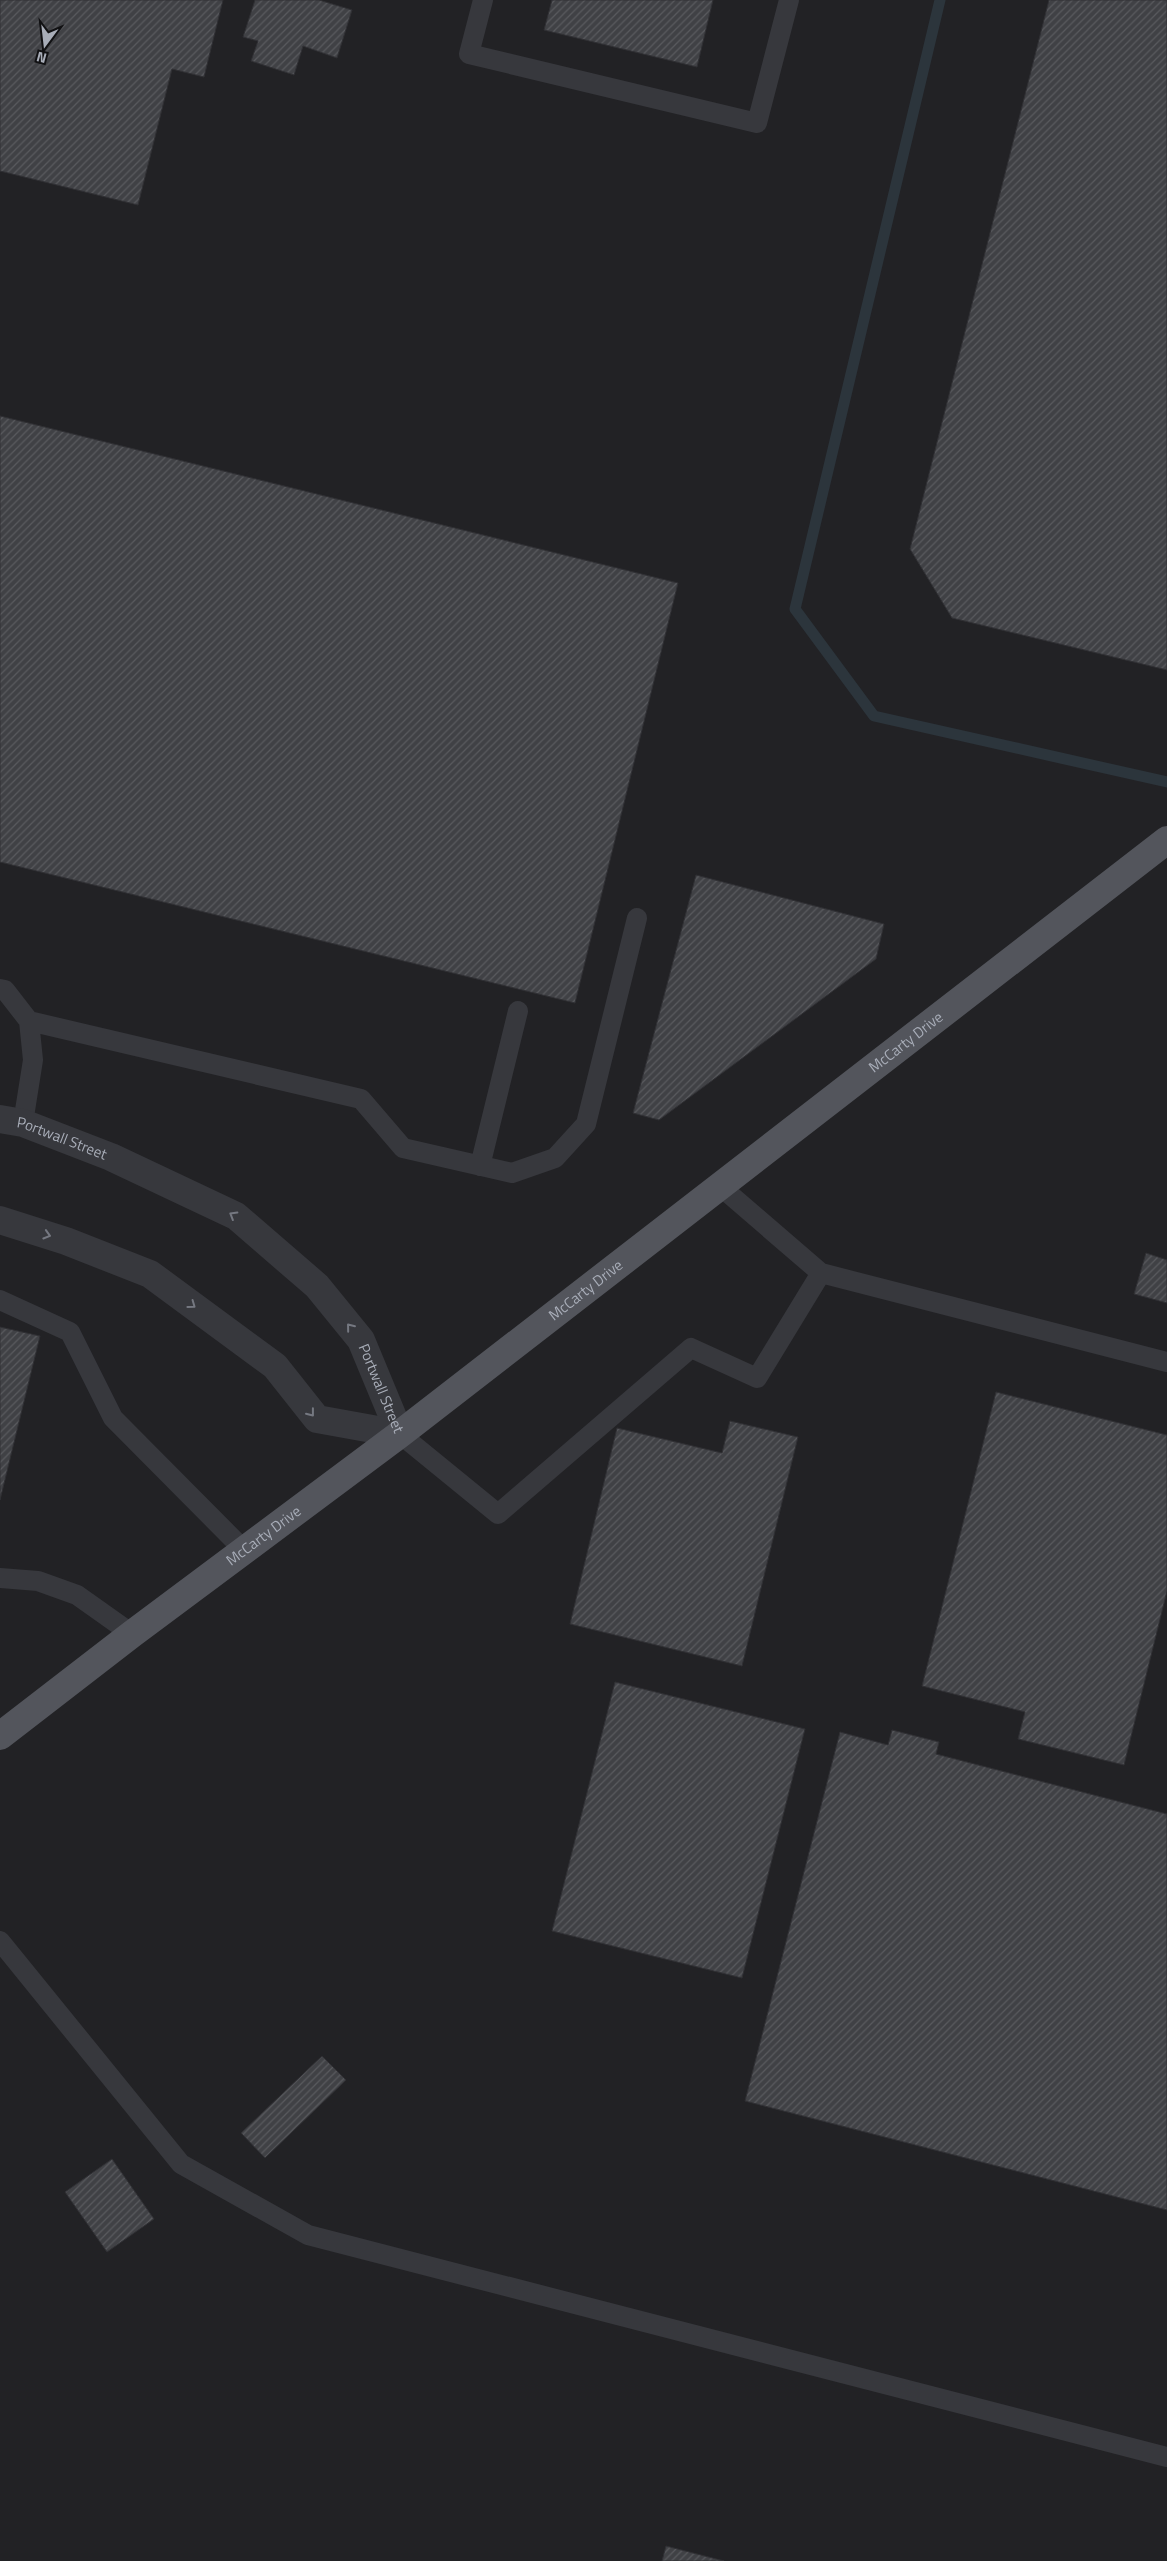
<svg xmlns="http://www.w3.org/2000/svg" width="1167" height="2561" font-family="'Titillium Web',sans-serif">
<defs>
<pattern id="building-hatch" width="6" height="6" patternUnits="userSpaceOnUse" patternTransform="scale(1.25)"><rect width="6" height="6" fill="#404145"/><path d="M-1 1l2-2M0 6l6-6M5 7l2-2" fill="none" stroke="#595a5e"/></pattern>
</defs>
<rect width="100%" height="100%" fill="#161618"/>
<path fill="#222225" d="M0,0H1167V2561H0Z"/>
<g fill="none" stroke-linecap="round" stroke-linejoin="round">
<path stroke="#2c353c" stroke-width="11" d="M940,0L795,609L874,716L1167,782"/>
</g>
<path fill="url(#building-hatch)" stroke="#303034" d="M0,0H223L204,77L172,69L138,205L0,171Z
M255,0H319L352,10L337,58L303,46L294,75L251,61L258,41L243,37Z
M552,0H713L697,67L544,30Z
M1049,0H1167V670L952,618L910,549Z
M0,416L678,583L575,1003L0,862Z
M696,875L884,924L876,959L659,1120L633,1113Z
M1146,1253L1167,1260V1303L1134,1294Z
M0,1327L40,1336L0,1500Z
M996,1392L1167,1435V1591L1124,1765L1018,1739L1025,1712L922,1686Z
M730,1421L798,1437L742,1666L570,1624L617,1428L722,1453Z
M615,1682L805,1729L742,1978L552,1931Z
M892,1730L939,1742L936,1754L1167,1814V2210L745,2101L840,1732L888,1745Z
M322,2056L346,2080L265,2158L241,2133Z
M112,2159L154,2219L107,2252L65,2192Z
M666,2546L724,2561H662Z"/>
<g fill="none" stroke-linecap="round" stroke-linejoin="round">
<path stroke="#37383d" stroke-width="20" d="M483,0L469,54L757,123L789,0
M0,989L5,990L29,1021L33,1060L23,1123
M29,1021L361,1099L403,1148L512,1173L555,1158L586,1124L637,918
M480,1166L518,1011
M720,1186L821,1273L1167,1362
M0,1300L70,1332L113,1418L244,1550
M400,1434L498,1514L691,1348L757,1378L821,1273
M0,1578L38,1581L77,1595L132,1634
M0,1941L181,2164L308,2235L1167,2457"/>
<g stroke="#37383d" stroke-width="28">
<path id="s1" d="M0,1119L23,1123L111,1157L236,1216L317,1286L361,1340L400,1434"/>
<path d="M0,1220L66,1241L150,1274L275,1366L317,1419L400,1434"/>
</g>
<path stroke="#53555c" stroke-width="28" id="s2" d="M0,1736L132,1634L400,1434L1167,840"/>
</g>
<defs><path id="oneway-chevron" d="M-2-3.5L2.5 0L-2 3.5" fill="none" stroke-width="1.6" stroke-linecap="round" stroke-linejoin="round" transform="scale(1.25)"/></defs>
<g stroke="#757881">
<use href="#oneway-chevron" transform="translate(233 1215) rotate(-149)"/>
<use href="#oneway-chevron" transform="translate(47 1235) rotate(17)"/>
<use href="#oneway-chevron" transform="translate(192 1305) rotate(36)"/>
<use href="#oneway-chevron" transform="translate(350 1327) rotate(-129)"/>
<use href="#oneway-chevron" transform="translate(311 1413) rotate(52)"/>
</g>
<g text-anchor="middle" stroke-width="4" stroke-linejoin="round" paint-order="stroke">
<g font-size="15" fill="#a8adb8" stroke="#111113">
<text dy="5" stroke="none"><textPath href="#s2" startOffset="1141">McCarty Drive</textPath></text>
<text dy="5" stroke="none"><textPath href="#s1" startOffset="65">Portwall Street</textPath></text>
<text dy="5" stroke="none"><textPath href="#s2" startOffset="736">McCarty Drive</textPath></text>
<text dy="5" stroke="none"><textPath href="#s1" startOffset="485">Portwall Street</textPath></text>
<text dy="5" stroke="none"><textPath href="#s2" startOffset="331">McCarty Drive</textPath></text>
</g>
</g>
<g transform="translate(45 45) rotate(195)" stroke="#111113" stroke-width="4" paint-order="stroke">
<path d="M0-4L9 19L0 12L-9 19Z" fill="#a8adb8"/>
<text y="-8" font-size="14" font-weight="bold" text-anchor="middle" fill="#a8adb8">N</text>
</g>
</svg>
